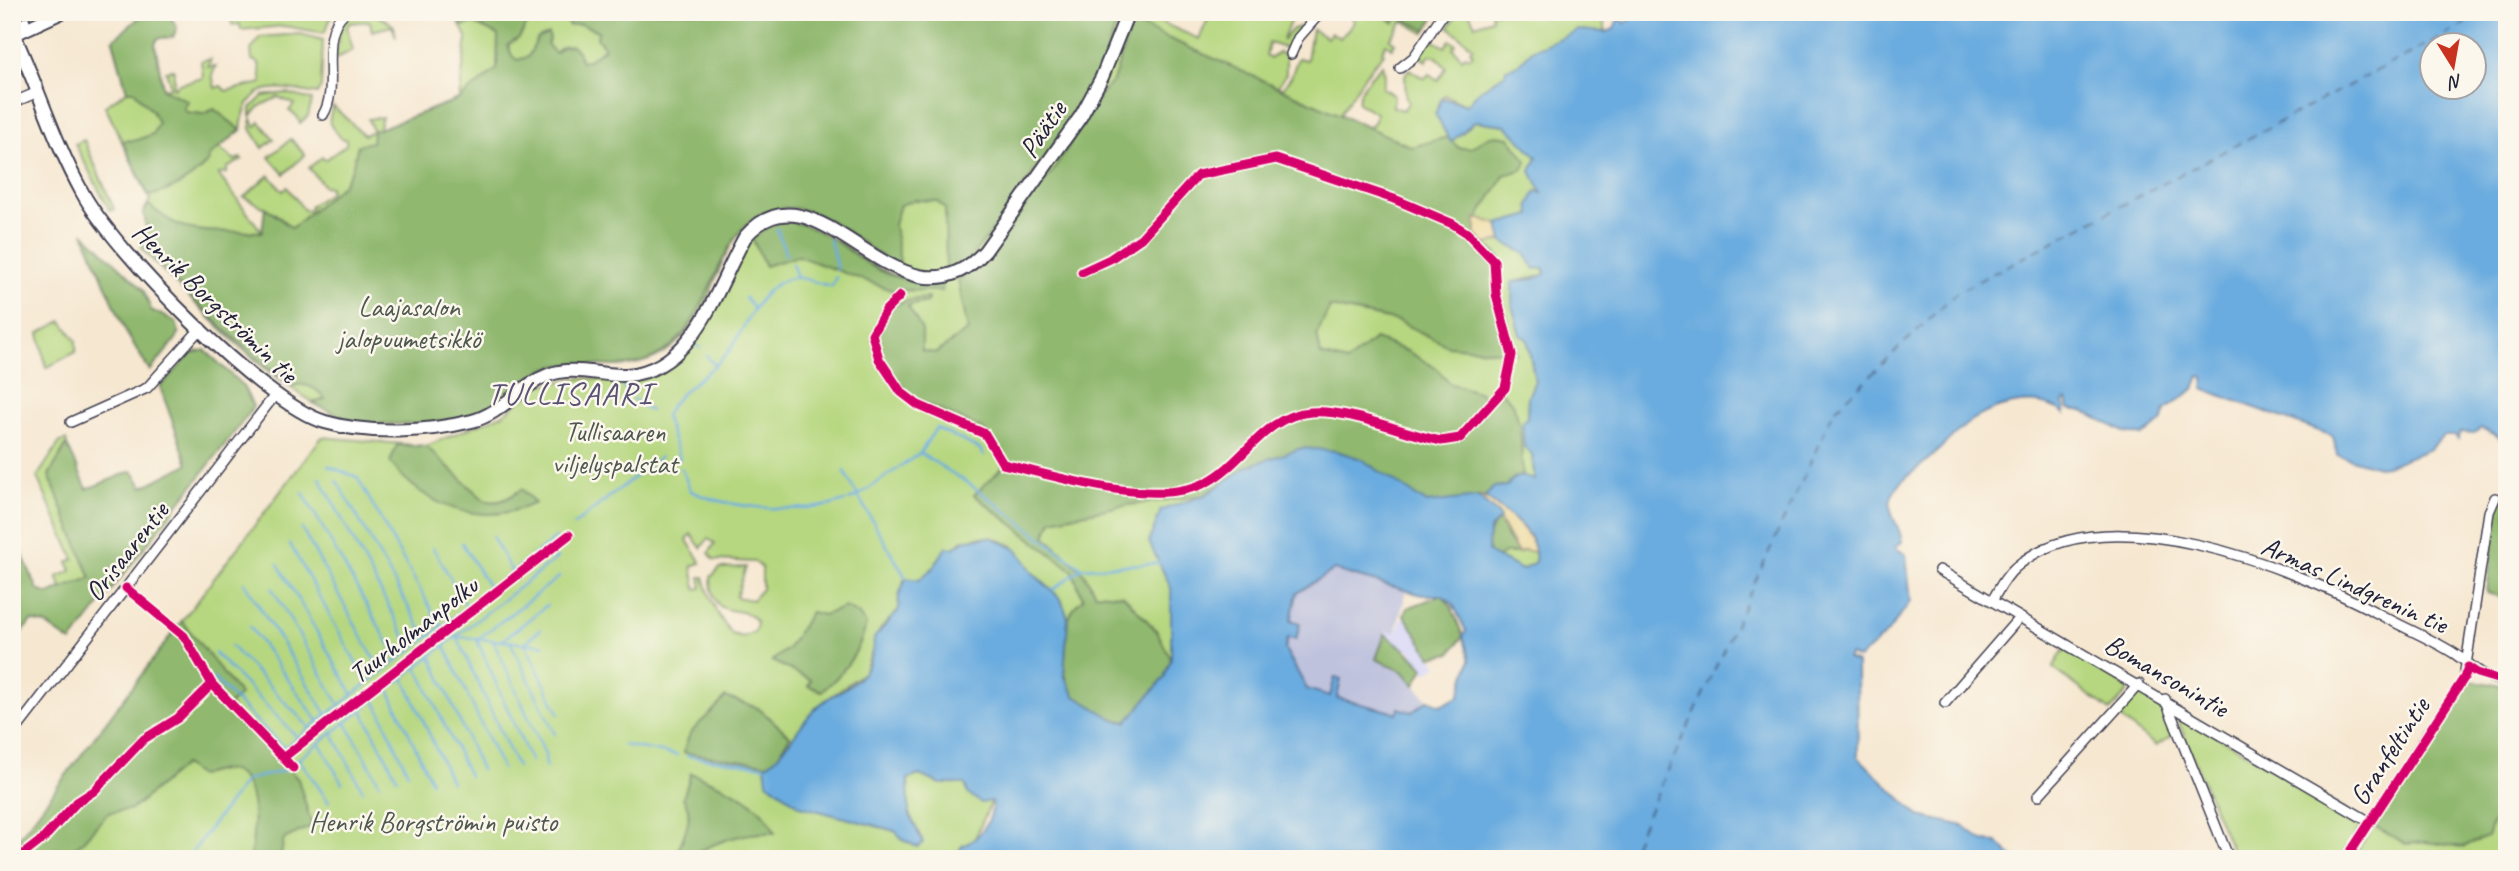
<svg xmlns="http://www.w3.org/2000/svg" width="2519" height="871" font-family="Caveat,sans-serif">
<rect width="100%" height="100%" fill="#fbf7ec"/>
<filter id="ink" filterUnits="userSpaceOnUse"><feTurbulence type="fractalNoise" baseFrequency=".0143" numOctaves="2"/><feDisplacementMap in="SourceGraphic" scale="14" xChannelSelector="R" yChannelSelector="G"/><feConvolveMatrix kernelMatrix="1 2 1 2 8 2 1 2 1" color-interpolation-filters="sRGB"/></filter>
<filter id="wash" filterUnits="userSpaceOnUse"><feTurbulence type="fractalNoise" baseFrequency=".00686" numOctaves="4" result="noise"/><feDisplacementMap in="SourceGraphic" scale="28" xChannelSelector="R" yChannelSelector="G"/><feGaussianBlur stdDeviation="1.57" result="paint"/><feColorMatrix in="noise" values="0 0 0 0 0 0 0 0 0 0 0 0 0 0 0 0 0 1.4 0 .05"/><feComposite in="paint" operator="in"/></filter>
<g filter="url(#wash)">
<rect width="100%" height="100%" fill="#f6e7d0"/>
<path fill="#d7d7f8" d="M1404,615L1438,665L1427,673L1410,650L1398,646L1385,634L1386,631L1396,632Z"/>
<path fill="#bfc2dd" d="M1332,570L1407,590L1395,633L1386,631L1376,659L1404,672L1428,700L1412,712L1399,708L1397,713L1336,698L1340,679L1334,678L1330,696L1307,689L1285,649L1287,638L1296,639L1300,624L1291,621L1297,593Z"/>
<path fill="#b6d77f" stroke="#6c7c5d" stroke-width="2" fill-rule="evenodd" d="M146,12H167L177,27L173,37L158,38L155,44L163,89L171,87L166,71L174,69V88L179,84L203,78L201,61L211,59L208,67L216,66L212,75L215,88L221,86L226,91L262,83L259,63L252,60L251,50L260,37L300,34L323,40L321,87L317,94C276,86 246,79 241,130L219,148L235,160L240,158L242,160L227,168V173L218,174L272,245L291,228L275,213L244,197L269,175L283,191L287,187L304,210H310V206L329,193L330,187L324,186L309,168L322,157L325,160L346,145V139H342C328,124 327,124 333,106L364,135L373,131L368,119L382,117L378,130L459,99L467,38L453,12H757L755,27L791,12H1121L1120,16L1132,21L1136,12H1145L1144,15L1199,39L1208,19H1212L1216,12H1294L1282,41L1293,29L1301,27L1288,49L1269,43L1266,55L1270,59L1279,52L1286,57V74L1278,86L1282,89L1291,77L1298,58L1307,60L1312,29L1327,38L1331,33L1340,38L1355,21L1346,12H1358L1362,16L1366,12H1413L1429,26L1424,33L1403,21L1390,39L1395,43L1392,48L1386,44L1382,51L1384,53L1365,75L1340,114L1369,128L1375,121L1376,113L1358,103C1359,87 1371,76 1382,65L1385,75L1382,88L1394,95L1393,107L1403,110L1409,102L1406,100L1405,75L1409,69L1424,79L1429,74L1438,80L1446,68L1437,57L1430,55L1426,61L1419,56L1437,29L1433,40L1445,47L1450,40L1456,44L1453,48L1462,58L1465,55L1469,58L1473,54L1470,50L1473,47L1449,27L1456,16L1451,12H1469L1475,25L1492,19L1491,12H1601L1606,31L1532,50L1518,65L1479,91L1467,105L1444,95C1430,116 1441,119 1447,137L1461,134L1475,121L1511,126L1537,157L1531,171L1542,193L1531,215L1498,224L1502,241L1526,254L1535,269L1544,268L1545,275L1512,282V305L1520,335L1527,339L1535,381L1528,397L1527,417L1535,480L1515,486L1537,553L1535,562L1522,570L1495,557L1427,503L1184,665L1068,618L1061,599L1033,573L1012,545L991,537H978L963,540L953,548L946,547L934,567L919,580H904L898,611L881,628L864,672L816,708L776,759L765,766L800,806L895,831L903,840L917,847L922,840L909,813L908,779L919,775L942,784H966L967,791L992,801L973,842L962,846L955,859H33L168,639L322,437L426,446L502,415L540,385L579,378L632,381L654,375L679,358L705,328L748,242L773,224L840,242L866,262L898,277L901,268C864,250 828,206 786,208C721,210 723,289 690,329C640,388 605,352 548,368C522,375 508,404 484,413C466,420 441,420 421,421C402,422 377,426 358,421C281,402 197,304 141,248L147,237L144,211L150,200L105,106L127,91L113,40ZM691,534L701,548L708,539L715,543L709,553L714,560L755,562L762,568V589L752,600L736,597L746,567L720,568L711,577C712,629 744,598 757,623L755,632L742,637L732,634C717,617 710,599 704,577H700L702,588L696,589L692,566L701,563L687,540Z
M262,12H334L324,33L284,26L241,30L240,24L232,25L231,18L257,14L261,17Z
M351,12C369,12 379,14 394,26L396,37L392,26L372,31L370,21L350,23L347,27L353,50L335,59L340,28Z
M286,93L312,100L308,116L300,123L297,116L289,111L294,104L278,97L260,106L251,116L255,127L260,122L274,139L263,148L251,129V108L263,96Z
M291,139L305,155L284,174L269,157Z
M84,140L114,209L110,211L75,144Z
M62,321L76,341V352L46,368L39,333Z
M66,440L67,444L49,475L91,578L62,589L57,577L71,571L68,562L74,559L37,477L60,442Z
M2064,649L2126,685L2128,692L2110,711L2053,668Z
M2469,680L2507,687V859H2352Z
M2143,694L2164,712L2173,735L2156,746L2117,716L2133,696Z
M2179,714L2357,817L2360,827L2340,859H2235L2178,721Z"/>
<path fill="#90b86e" stroke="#596d54" stroke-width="2" fill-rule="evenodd" d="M146,12H167L177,27L173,37L158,38L155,44L163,89L188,101L183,107L186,112L203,114L214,109L241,130L208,157L209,161C191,180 174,190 149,196L122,141L137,140L153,134L158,123L152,111L134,91H127L113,40Z
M453,12H1111L1120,16L1098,75L1071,121L987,238L965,263L946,271L945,209L937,201L915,200L900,205L894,225L901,268C864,250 828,206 785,208C717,211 717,315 666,350C620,381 591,355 548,368C522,376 508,405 484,413C454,424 394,426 362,422C345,420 329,411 313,403L325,399C317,388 304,381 291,387C238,344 189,297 141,248L147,237L144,211L149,205C189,241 213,229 262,232L265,207L292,228L343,184L352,169L358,145L372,142L373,131L459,99L497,69L498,35L473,23L463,26ZM555,13L564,16L569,26L580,24L598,31L597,38L605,48L588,60L581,61L578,51L572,46L562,47L555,53L547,44L550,38L548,34L538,38L528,57L517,60L512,56L508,45L519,38L532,16L546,18Z
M1380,12H1438L1426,30L1400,17L1394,23Z
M1132,22L1412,147L1447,137L1459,148H1471C1487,138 1489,132 1509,137L1527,161L1522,170L1504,175C1495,198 1476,209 1476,235L1500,257V295L1516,353L1448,346L1398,321L1330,307L1317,334L1321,355L1347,362L1375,339L1407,351L1436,368L1449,383L1481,393L1485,401L1499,391C1525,404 1520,449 1523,475L1513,478L1507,486L1494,487L1485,497L1427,503L1395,483L1302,448L1248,466L1205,495L1121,506L1052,520L1045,536L1084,573L1095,593L1123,595L1157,631L1171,659L1164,678L1127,722C1112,720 1084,707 1074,695C1058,675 1059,613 1083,599L1072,570L974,495L1002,468L1004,460L984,430L912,397C892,382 878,359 875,334C888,304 897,300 928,298L927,302L908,306L922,330V351L936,353L968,330L958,281L985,258L1053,171L1102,92L1113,81Z
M785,221C824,225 845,251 877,269C897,279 919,283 941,283L942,291L891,290L798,256L765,266L752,238L773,224Z
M83,232L143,289L151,310L176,322L179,333L176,339L150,371L127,334Z
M205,350L243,386L253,406L250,412L71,642L45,624L31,621L12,645V531L38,590L48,594L91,578L49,475L67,445L87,489L132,471L143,487L188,464L160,387L192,353Z
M397,445L426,446L484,500C499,505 509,498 522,489L535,503C481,528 426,508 390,462Z
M2504,496L2507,497V599L2487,593L2496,511Z
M1500,519L1507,538L1518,553H1504L1497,558L1488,552C1485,536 1489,530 1500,519Z
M1442,595L1451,606L1463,636L1451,653L1431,657L1404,615L1407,608Z
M846,607L858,614L866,624C861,650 843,674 822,691L808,686L811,680L772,661L788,648L811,612L823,615Z
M182,621L240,695L229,705L298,779L312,826L284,839L280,859H250C254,836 261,774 227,770C218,769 207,774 199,776L184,765L132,809L108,813L80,844L57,859H12V842L18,839Z
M1385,634C1400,646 1412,653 1424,668L1415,685L1404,672L1376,659Z
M2469,680L2507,687V798L2501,805V816L2492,823L2487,837L2462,847L2426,842L2406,844L2373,826Z
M725,697L758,708L790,736L776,759L768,764L684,753C687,725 710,719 725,697Z
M691,773C723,787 761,797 775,833C742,831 713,843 685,859L677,854C683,835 696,817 683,798Z"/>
<path fill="#eeda9e" stroke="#887e6c" stroke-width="2" d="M1476,218L1498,224L1502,241L1485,244L1476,235Z
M1478,497C1497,497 1534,535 1537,553L1525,550L1518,553C1502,528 1503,518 1478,497Z"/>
<path fill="#6bacdf" stroke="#46678d" stroke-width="2" fill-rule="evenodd" d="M1639,12H2507V451L2499,437L2481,428L2474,433L2461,432L2458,439L2455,436H2443L2430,449L2386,466L2378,467L2337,455L2333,436L2203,389L2204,377L2199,376L2194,389L2165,410L2163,421L2142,436L2126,433L2083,411L2069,409L2067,400L2064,401L2065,414C2040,394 2001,403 1974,419C1960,427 1944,446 1930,458C1918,469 1898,481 1892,496C1885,513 1901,526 1902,542L1895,547L1906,555L1911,601L1887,633L1858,659L1849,655L1847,659L1857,663L1858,757L1919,816L1964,826L1983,841L1997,842L2015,859H955L962,846C978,841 995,818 992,801L981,803L968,794L965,784H941L919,775L908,779L909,813L923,843L917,847L903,840L895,831L800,806L767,782L765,766C786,753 798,726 815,709C829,694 851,689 863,673C871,663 874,651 874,638L898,611L899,595L906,578L919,580L934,567L946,547L953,548L968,539L991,537L1018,550L1033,573L1061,599L1068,618L1064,675L1075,696L1117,721L1127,722L1164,678L1171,659V588L1149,542L1161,510L1205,495L1248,466L1302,448L1337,451L1361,459L1427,503L1478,497L1499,515L1500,519L1489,530L1488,552L1522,570L1535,562C1540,531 1506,514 1485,497L1494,487L1507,486C1516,473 1523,476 1535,480L1532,455L1524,447L1522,423L1527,417L1528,397L1535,381L1527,339L1520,335L1512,305V282L1534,279L1545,274L1544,268L1535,269L1525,254L1502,241L1498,224L1531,215L1529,205L1536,191L1542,193L1531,171L1537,157L1505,125L1475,121L1451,142L1435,114L1442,98L1467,105L1479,91L1505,74L1506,69L1518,65L1532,50L1578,30L1607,32L1614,29L1618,18L1625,23ZM2432,46H2474V88H2432ZM1334,570L1422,595H1442L1453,604L1466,631L1463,636L1470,660L1459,697L1441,705L1428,700L1412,712L1399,708L1397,713L1337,698L1341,679L1335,677L1330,696L1307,689L1285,649L1288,638L1296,639L1300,624L1291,621L1297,593Z"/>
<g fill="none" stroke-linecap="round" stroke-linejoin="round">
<path stroke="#6bacdf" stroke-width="2.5" d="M777,229L786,255
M830,239L837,270
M792,264L797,277
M745,298L754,309
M697,346L700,348
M707,356L715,366
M623,385L626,390
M633,399L650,411
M920,453L971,485L1082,568L1159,563
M680,459L665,416C677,389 711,374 729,351C745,329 757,290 785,280C801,273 817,285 832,286L836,277
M328,466L357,477L441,627
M681,468L691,491C729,509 806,515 845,501
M844,471L858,496L920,453L936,428L980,449L984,455
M320,478L412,650
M337,481L426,638
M303,493L398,660
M849,500L858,496L906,578
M574,525L660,457
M302,529L382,673
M492,536L512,572
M462,543L490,589
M290,544L368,684
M433,548L467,607
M278,564L353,695
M244,582L327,715
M272,588L340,706
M1053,590L1082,568
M250,627L318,721
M541,629L525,643L559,714
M457,637L517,767
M460,637L544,645
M476,638L531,762
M478,639L559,577
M493,640L545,754L546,767
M503,640L547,605
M510,641L555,734
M231,646L310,728
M445,646L502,769
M215,653L298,738
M432,658L481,770
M418,669L469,776
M213,678L284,748L556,538
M404,678L451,782
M389,690L431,781
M375,700L408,773
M362,710L397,778
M346,723L380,784
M332,732L363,791
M320,744L342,783
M623,745L677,755
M687,756L765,766
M299,759L329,802
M187,859L246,780L283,771L557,558"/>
<path stroke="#3f597d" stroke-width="2" stroke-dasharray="9 7" stroke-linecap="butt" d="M1627,859L1834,411L1956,293L2488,12"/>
</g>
</g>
<g filter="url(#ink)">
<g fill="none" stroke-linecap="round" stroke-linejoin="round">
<g stroke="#424051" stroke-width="12">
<path id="street" d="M1291,54L1298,38L1321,12
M1400,68L1414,57L1444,12
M12,103L38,92
M323,115C341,86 317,36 345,12
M71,422L147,388L201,328
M1939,570L2370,822
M1992,601C1999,589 2005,576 2016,567C2103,491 2293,568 2379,614C2404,628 2432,639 2455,654C2471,665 2480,675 2500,681
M2165,699L2229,859
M1945,703L2019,618
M12,735L275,395
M2038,796L2139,684
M2346,859L2464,678L2489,512L2495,498"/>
</g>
<g stroke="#424051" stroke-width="16">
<path id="secondary" d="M21,31L62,12
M18,34L24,24L21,12
M15,37C38,88 55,143 82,192C113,250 263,404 325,422C369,435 428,432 472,421C503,413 519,386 548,375C573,365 601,376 627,375C695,370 717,286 745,237C818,151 899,345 985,251L1081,116L1102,77L1128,12"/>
</g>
<use href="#street" stroke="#fff" stroke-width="9"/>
<use href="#secondary" stroke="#fff" stroke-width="12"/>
<path stroke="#22223b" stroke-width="2" d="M12,22L34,12"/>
<g stroke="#fbf7ec" stroke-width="13">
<path id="cycleway" d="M900,296L886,310L872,334L879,359L901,392L918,405L985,434L1003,464C1057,476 1155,509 1207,482C1244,463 1264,415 1311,412C1350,409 1401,433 1441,441L1460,438L1505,388L1512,355L1496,294L1494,261L1467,233L1453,224L1394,199L1276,159L1198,175L1141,238L1110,259L1082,272
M126,588L184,636L212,684L293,768
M284,757L569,535
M17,859L43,839L77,802L94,791L144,739L178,718L212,684
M2346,859L2464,678L2468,667L2477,673L2507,682"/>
</g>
<use href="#cycleway" stroke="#d6006c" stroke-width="9"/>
</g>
</g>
<g text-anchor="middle" stroke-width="5" stroke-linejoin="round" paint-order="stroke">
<g font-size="28" fill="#22223b" stroke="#fbf7ec">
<text transform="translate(1042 129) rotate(-56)" y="10">Päätie</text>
<text transform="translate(216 302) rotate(44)" y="10">Henrik Borgströmin tie</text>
<text transform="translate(126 551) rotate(-52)" y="10">Orisaarentie</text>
<text transform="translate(2355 584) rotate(24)" y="10">Armas Lindgrenin tie</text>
<text transform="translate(413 629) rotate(-38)" y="10">Tuurholmanpolku</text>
<text transform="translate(2167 675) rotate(30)" y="10">Bomansonintie</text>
<text transform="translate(2389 751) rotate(-57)" y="10">Granfeltintie</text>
</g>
<g font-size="28" fill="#4e584f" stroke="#fbf7ec">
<text x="409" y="316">Laajasalon<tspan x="409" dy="32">jalopuumetsikkö</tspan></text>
<text x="615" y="441">Tullisaaren<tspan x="615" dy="32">viljelyspalstat</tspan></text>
<text x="433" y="831">Henrik Borgströmin puisto</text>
</g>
<g font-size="32" letter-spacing="2" fill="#585275" stroke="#fbf7ec">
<text x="570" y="404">TULLISAARI</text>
</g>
</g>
<rect width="2519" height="871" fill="none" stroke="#fbf7ec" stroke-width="42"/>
<g transform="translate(2453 66) rotate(169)"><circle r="33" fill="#fbf7ec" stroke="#a4a2a5" stroke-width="2"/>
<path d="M0-5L12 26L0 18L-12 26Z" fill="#c8321e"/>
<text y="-10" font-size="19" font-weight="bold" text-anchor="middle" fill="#22223b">N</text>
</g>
</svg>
